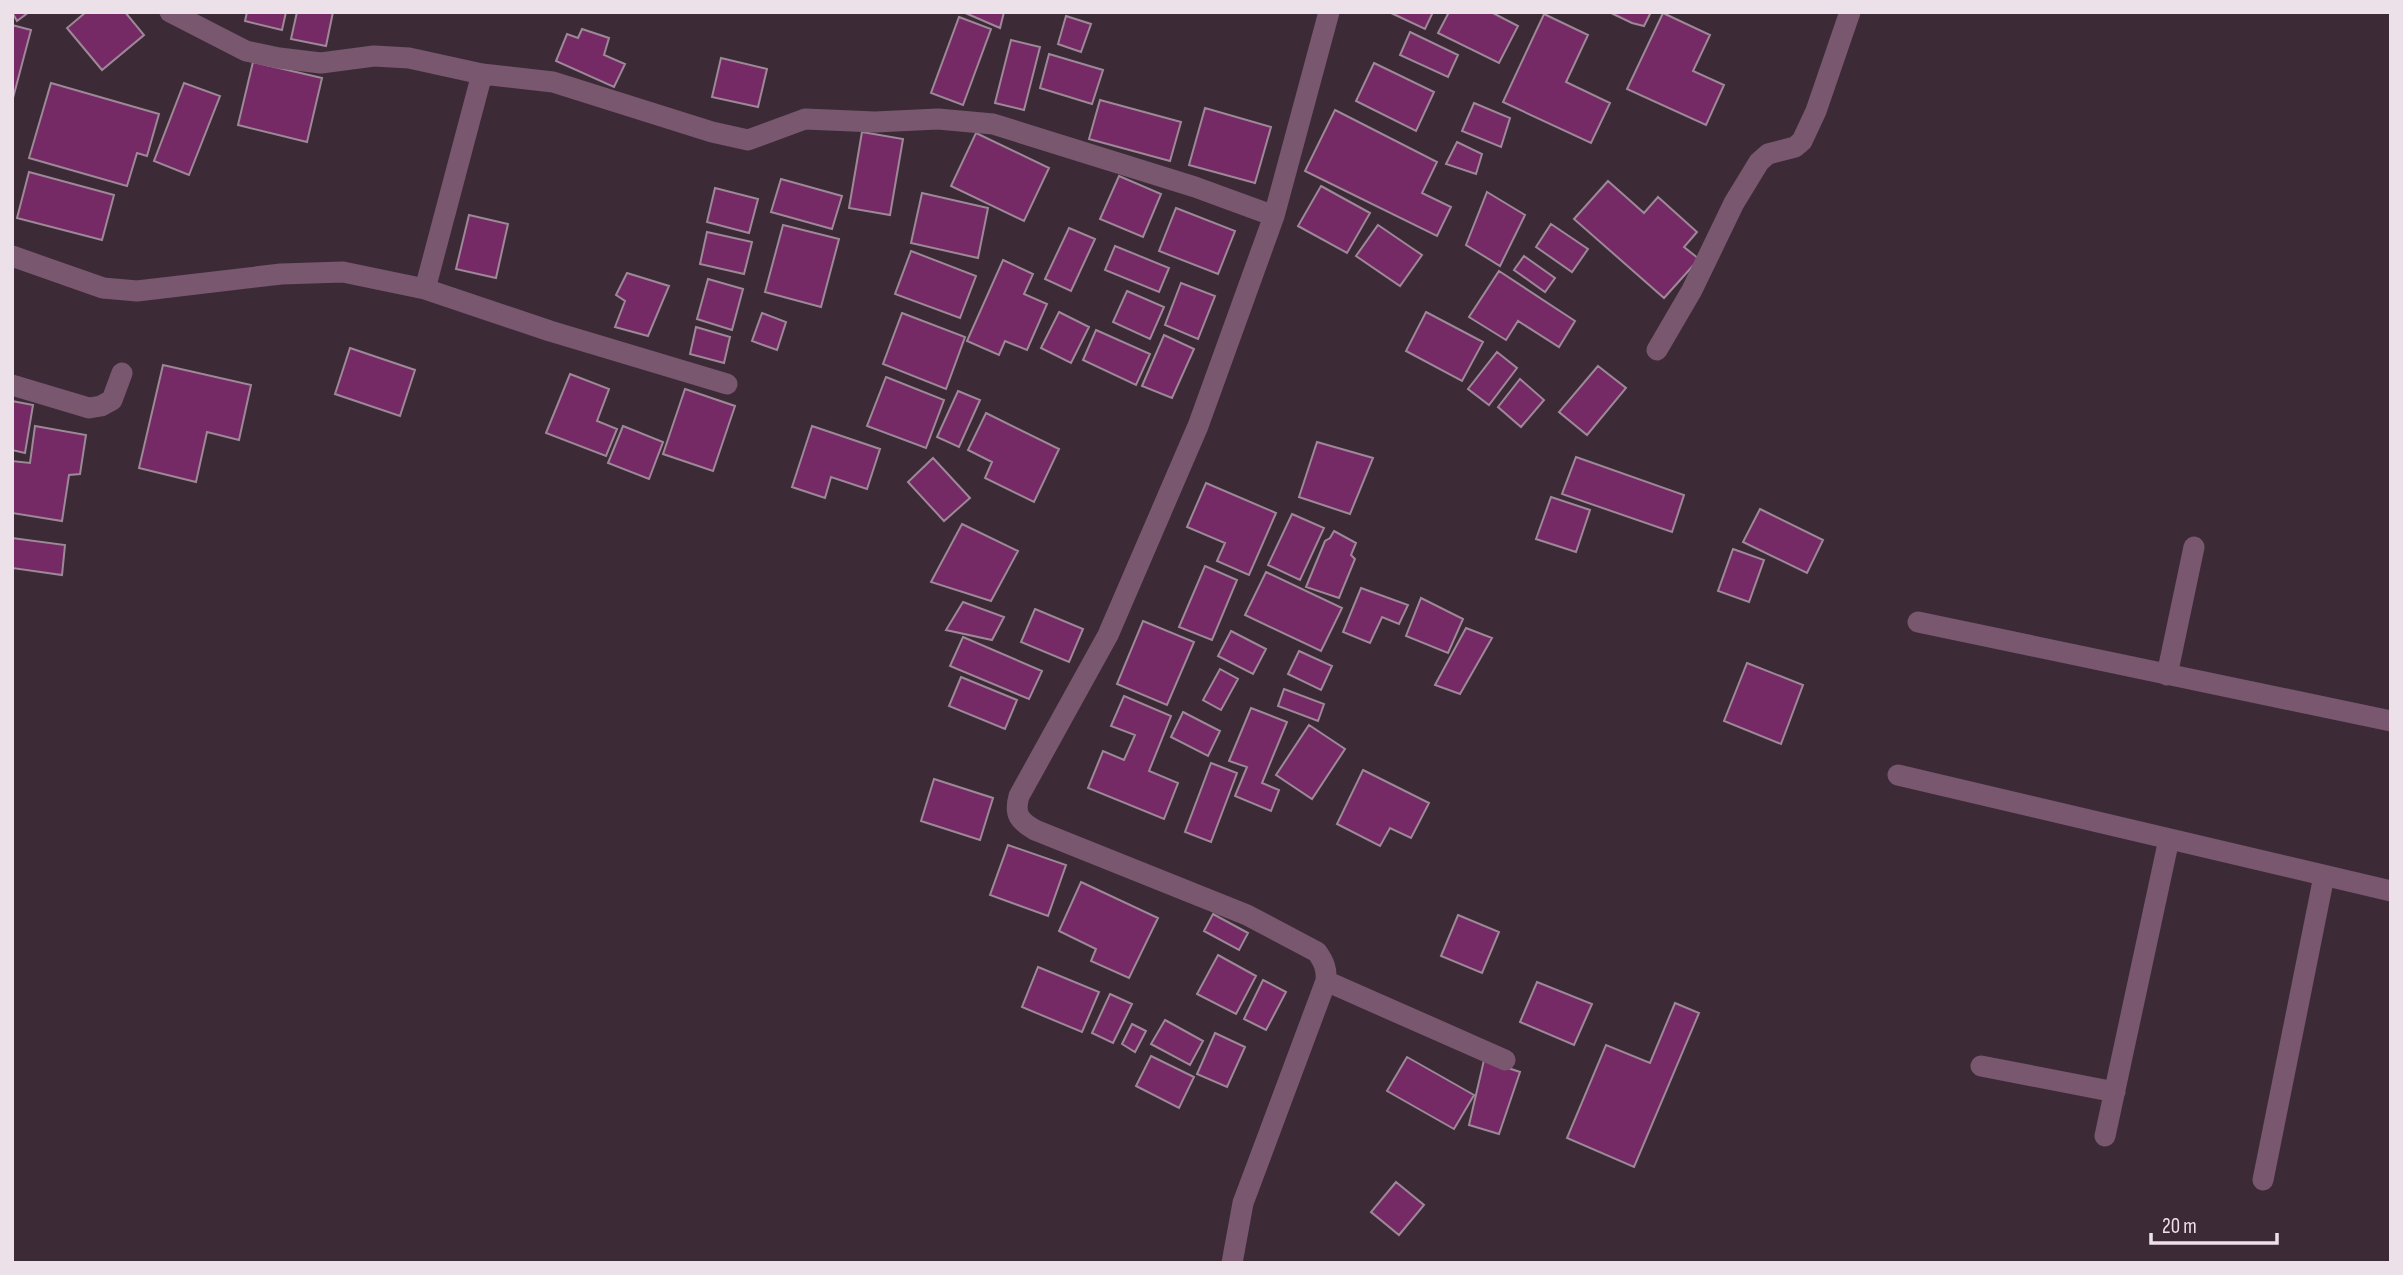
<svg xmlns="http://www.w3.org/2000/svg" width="2403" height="1275" font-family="'Sofia Sans Condensed',sans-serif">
<rect width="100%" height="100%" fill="#3c2b37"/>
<path fill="#752a65" stroke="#9d8897" stroke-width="2" d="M12,12H29L17,21Z
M86,12H125L144,35L102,70L67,28Z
M247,12H286L282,30L245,21Z
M297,12H333L326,46L291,39Z
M963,12H1004L1000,28Z
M1389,12H1433L1425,29Z
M1449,12H1491L1518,26L1499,63L1438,33Z
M1609,12H1651L1644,26L1632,23Z
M1663,13L1710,35L1693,71L1724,85L1706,125L1627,89Z
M1544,14L1588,35L1566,82L1610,103L1591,143L1503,102Z
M1066,16L1091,24L1081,52L1058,44Z
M959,17L991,29L963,105L931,93Z
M12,25L31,30L13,98H12Z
M582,29L609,38L604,55L625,64L614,87L556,61L567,34L578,38Z
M1410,32L1458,55L1448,77L1400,55Z
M1011,40L1040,47L1024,110L995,103Z
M1049,54L1103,70L1092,104L1040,88Z
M721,58L767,69L758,107L712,97Z
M253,62L322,78L307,142L238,125Z
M1374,63L1434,92L1416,131L1356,101Z
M51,83L159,114L147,156L137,153L127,186L29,158Z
M184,83L220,96L189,175L154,161Z
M1100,100L1181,122L1170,161L1089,139Z
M1474,103L1510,118L1501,147L1462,131Z
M1205,108L1271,127L1255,183L1189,165Z
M1335,110L1437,162L1422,193L1451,207L1437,236L1305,171Z
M862,132L903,139L890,215L849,208Z
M976,133L1049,168L1024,221L951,186Z
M1457,142L1482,154L1476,174L1446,164Z
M29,172L114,195L102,240L17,218Z
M1119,176L1161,194L1143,237L1100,219Z
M781,179L842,196L832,229L771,212Z
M1608,181L1644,213L1658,197L1697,232L1684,247L1699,259L1664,298L1574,219Z
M1321,186L1370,213L1347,253L1298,226Z
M715,188L758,199L749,233L707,222Z
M1487,192L1525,215L1500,266L1466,245Z
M922,193L988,208L978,258L911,243Z
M1176,208L1235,231L1218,274L1159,251Z
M469,215L508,224L496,278L456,269Z
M1551,224L1588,249L1572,272L1536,247Z
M783,225L839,239L821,307L765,292Z
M1378,225L1422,255L1400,286L1356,256Z
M1069,228L1095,239L1071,291L1045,279Z
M707,232L752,242L744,274L700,264Z
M1115,246L1169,268L1159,292L1105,270Z
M911,251L976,276L960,318L895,294Z
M1524,256L1555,278L1545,292L1514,270Z
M1003,260L1033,274L1024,294L1047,304L1027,350L1005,341L999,355L967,341Z
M1499,271L1575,321L1559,347L1518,321L1506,340L1469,317Z
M627,273L669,286L648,336L615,327L625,301L616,295Z
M708,279L743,289L732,330L697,319Z
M1181,283L1215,296L1198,339L1165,325Z
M1127,291L1164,307L1150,339L1113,322Z
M1059,312L1089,327L1071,363L1041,348Z
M1426,312L1483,342L1462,381L1406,351Z
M762,313L786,322L777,350L752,341Z
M902,313L965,337L946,389L883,364Z
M696,327L730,337L724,363L690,354Z
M1096,330L1150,354L1136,385L1083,360Z
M1164,335L1194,349L1172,398L1142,386Z
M350,348L415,370L400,416L335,394Z
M1497,352L1517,368L1489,405L1468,389Z
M163,365L251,385L239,440L207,432L196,482L139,468Z
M1598,366L1626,388L1587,435L1559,412Z
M570,374L609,389L597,421L617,429L606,456L546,433Z
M886,377L944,400L926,448L867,426Z
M1520,379L1544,400L1521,427L1498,407Z
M685,389L735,406L713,471L663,454Z
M958,391L980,400L959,447L937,437Z
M12,401L33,405L25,453L12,450Z
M986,413L1059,449L1034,502L985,478L992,462L968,450Z
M35,426L86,435L80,474L69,475L62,521L12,513V461L30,463Z
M623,426L663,442L649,479L608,463Z
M812,426L880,449L867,489L831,477L825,498L792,487Z
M1317,442L1373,458L1350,514L1299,497Z
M1576,457L1684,495L1672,532L1562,494Z
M933,458L970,498L944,521L908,482Z
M1206,483L1276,513L1249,575L1217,561L1225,543L1187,527Z
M1551,497L1590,510L1576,552L1536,539Z
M1760,509L1823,540L1807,573L1743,542Z
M1292,514L1324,528L1300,580L1268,565Z
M962,524L1018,551L991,601L931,582Z
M1334,531L1356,543L1351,555L1355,559L1339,598L1306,587L1325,541L1330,538Z
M12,538L65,545L62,575L12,568Z
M1733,549L1764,560L1749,602L1718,591Z
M1205,566L1237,580L1212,640L1179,627Z
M1266,572L1342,608L1321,651L1245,615Z
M1361,588L1408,605L1399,624L1382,617L1370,643L1343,632Z
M1421,598L1463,619L1448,653L1406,636Z
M963,602L1004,617L992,640L946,630Z
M1035,609L1083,629L1069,662L1021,642Z
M1143,621L1194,642L1167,705L1117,684Z
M1466,628L1492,638L1460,694L1435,685Z
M1231,631L1266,649L1253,674L1218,656Z
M963,637L1042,671L1029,699L950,666Z
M1299,651L1332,666L1321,690L1288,674Z
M1747,663L1803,685L1781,744L1724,721Z
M1220,669L1238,679L1221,710L1203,700Z
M961,677L1017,700L1005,729L949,706Z
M1284,689L1324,704L1318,721L1278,706Z
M1124,696L1171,716L1149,771L1178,783L1164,819L1088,788L1103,751L1124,760L1135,735L1111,726Z
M1251,708L1287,722L1262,783L1279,790L1271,811L1235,796L1247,767L1229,761Z
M1183,712L1220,731L1208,756L1171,737Z
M1309,725L1345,749L1312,799L1276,775Z
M1211,763L1237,773L1211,842L1185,832Z
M1363,770L1429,803L1411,838L1390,828L1380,846L1337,824Z
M934,779L993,798L980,840L921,821Z
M1008,845L1066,865L1048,916L990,895Z
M1081,882L1158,918L1129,978L1091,961L1096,949L1059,931Z
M1213,914L1248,933L1239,950L1204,931Z
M1458,915L1499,932L1482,973L1441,956Z
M1218,955L1256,976L1236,1014L1197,994Z
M1038,967L1099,992L1082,1032L1022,1007Z
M1263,980L1286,992L1266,1030L1244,1019Z
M1537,982L1592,1004L1574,1045L1520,1022Z
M1110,994L1132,1004L1113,1043L1092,1033Z
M1675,1003L1699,1013L1634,1167L1567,1138L1606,1045L1650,1063Z
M1165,1020L1203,1041L1190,1065L1151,1044Z
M1132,1024L1146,1031L1135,1052L1122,1044Z
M1215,1033L1245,1047L1227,1087L1197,1074Z
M1151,1056L1194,1077L1179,1108L1136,1086Z
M1407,1057L1474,1095L1454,1129L1387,1091Z
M1484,1060L1520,1072L1499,1134L1469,1125Z
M1396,1182L1424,1205L1399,1235L1371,1212Z"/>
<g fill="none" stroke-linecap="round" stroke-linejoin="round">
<path stroke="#79576f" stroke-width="21" d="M170,12L246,51L279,58L321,63L374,56L409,58L482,74L553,82L712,132L748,140L805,119L875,122L938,119L993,124L1195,187L1274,216
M12,256L103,288L137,291L281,274L343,272L425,289L550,331L727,384
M425,289L482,74
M1657,350L1692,290L1734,203L1759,162L1768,154L1795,147L1802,141L1816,111L1850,12
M12,385L89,408L101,406L112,400L122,373
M1918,622L2391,721
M2167,675L2194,547
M1898,775L2391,891
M1326,981L1505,1060
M1981,1066L2115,1092
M2105,1136L2169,839
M2263,1180L2324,876
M1232,1263L1243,1203L1326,981C1327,969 1324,962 1317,952L1247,915L1035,830C1019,821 1014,814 1019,796L1108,635L1198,426L1274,216L1329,12"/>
</g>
<rect width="2403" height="1275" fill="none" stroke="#ede1e9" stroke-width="28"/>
<path d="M2151 1233v10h126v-10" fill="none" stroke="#ede1e9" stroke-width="3.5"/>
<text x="2162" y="1233" font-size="21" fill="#ede1e9" stroke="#3c2b37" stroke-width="5" paint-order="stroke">20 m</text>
</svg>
